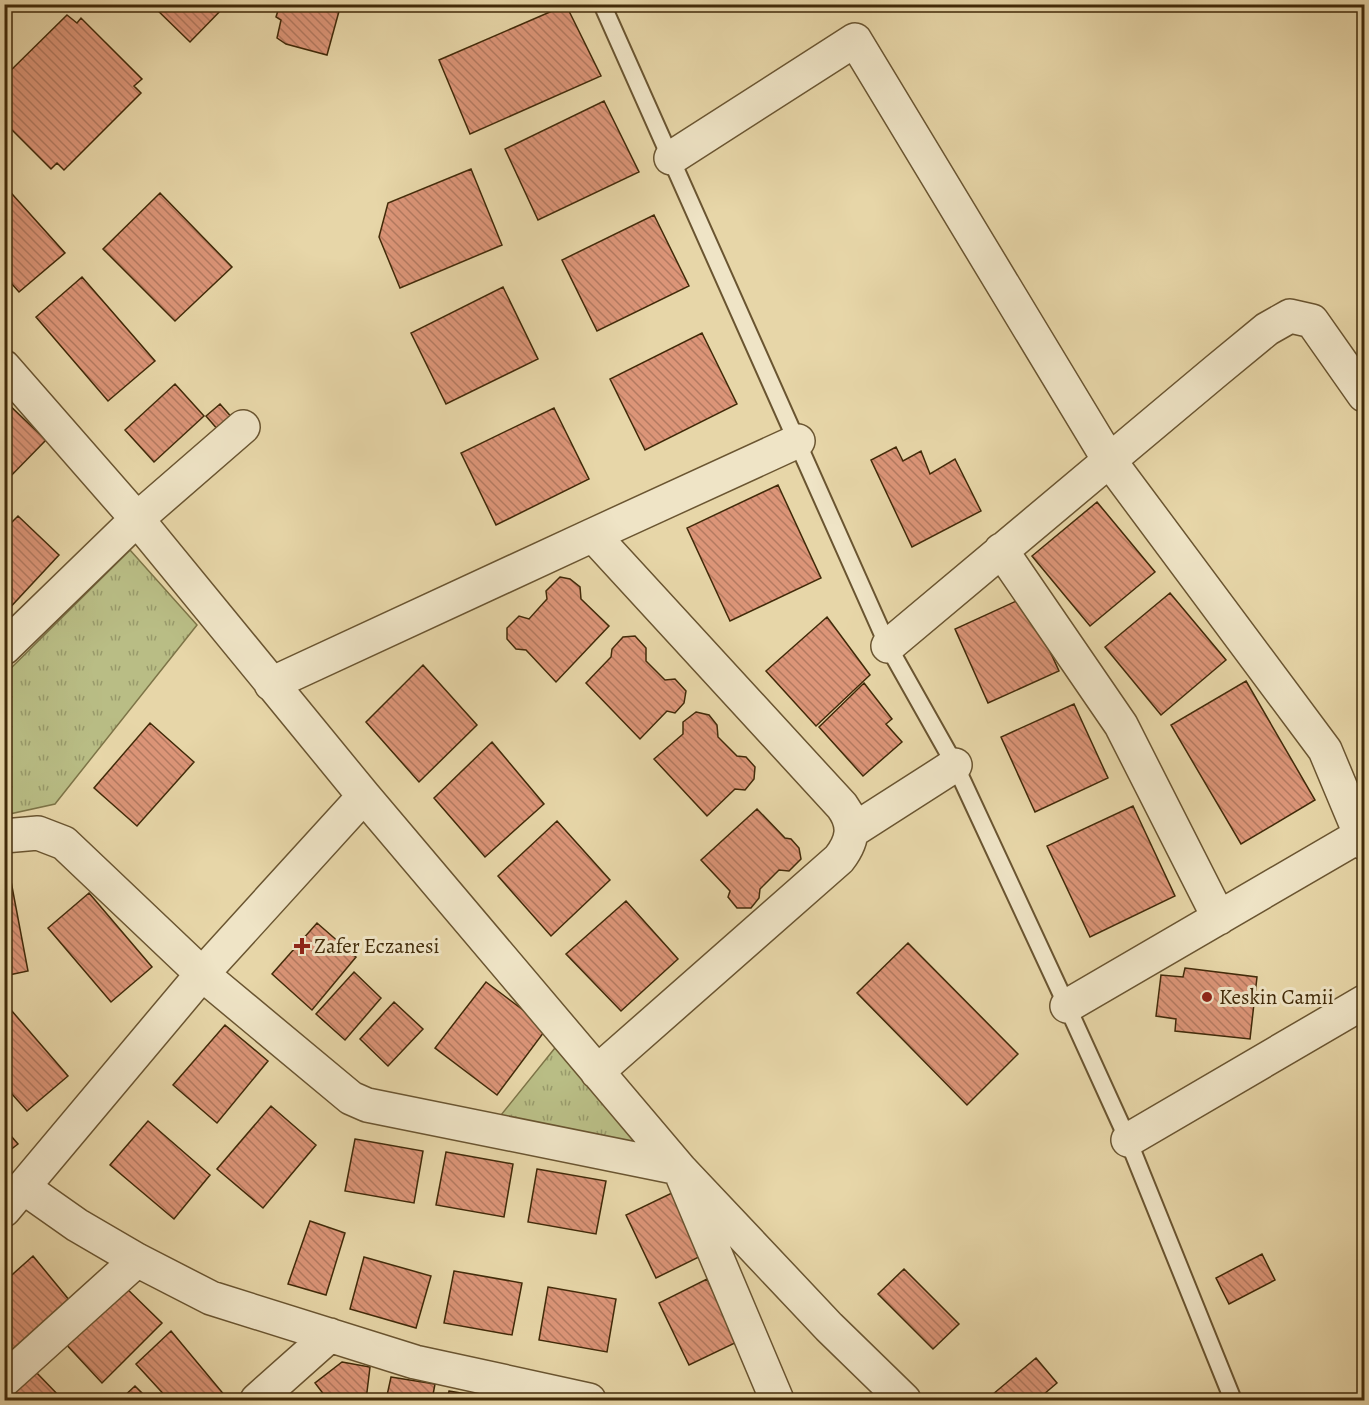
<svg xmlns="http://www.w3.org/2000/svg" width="1369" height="1405" font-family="Alegreya,serif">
<defs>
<pattern id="park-tufts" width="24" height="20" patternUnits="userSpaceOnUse" patternTransform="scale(1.5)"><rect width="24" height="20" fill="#b9bd85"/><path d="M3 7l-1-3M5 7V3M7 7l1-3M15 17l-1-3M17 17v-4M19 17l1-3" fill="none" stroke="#989a6b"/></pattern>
<pattern id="building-back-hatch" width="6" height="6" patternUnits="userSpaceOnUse" patternTransform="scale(1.5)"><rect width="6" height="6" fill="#dc9578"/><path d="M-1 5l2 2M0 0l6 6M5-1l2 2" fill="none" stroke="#b47a61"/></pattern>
</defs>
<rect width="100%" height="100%" fill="#e7d6a8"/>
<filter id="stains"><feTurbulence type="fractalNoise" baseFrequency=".00333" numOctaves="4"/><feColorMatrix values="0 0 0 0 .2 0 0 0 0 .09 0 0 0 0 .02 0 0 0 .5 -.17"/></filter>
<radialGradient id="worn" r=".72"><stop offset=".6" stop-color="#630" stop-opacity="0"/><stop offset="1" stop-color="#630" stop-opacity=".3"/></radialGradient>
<path fill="url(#park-tufts)" stroke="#7d7447" stroke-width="1.5" d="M130,550L197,625L55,804L5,815V674Z
M563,1038L652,1146L497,1120Z"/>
<path fill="url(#building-back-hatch)" stroke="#412a09" stroke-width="1.5" d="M151,4H227L190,42Z
M280,4H341L327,55L286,44L277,38L281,20L276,17Z
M566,5L601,76L470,134L439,60Z
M67,15L77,23L81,18L142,79L134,86L141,93L64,170L57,163L51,169L4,122V77Z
M604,101L639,172L538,220L505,149Z
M471,169L502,245L400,288L379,237L388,203Z
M4,185L65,253L19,292L4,275Z
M160,193L232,267L175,321L103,249Z
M654,215L689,286L597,331L562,260Z
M82,277L155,361L108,401L36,317Z
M503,287L538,359L446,404L411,333Z
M702,333L737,404L645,450L610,379Z
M175,384L204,416L154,462L125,430Z
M4,400L46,440L4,483Z
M220,404L234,420L219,431L206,416Z
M554,408L589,479L496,525L461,453Z
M896,447L903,461L921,451L930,474L955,459L981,511L912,547L871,460Z
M778,485L821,578L730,621L687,528Z
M1097,502L1155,572L1090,626L1032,556Z
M18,516L59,555L4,614V530Z
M560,577L570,579L580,587L581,599L609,626L556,682L526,650L516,649L507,639V628L519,616L529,619L547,599L546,591Z
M1170,593L1226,660L1161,715L1105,647Z
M1025,597L1059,671L988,703L955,629Z
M827,617L870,675L816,726L766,671Z
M635,636L646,648V661L665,680L675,679L686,691L684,703L675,713L667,711L640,739L586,683L611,657L612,649L623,637Z
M423,665L477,725L419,782L366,722Z
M1246,681L1315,800L1241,844L1171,725Z
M864,683L892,719L886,724L902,742L863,776L819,727Z
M1074,704L1108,778L1035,812L1001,737Z
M696,712L709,715L717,725L718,737L737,756L746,757L755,767L754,779L745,790L735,789L707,816L654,759L683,734V722Z
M150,723L194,762L137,826L94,788Z
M492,742L544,804L485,857L434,798Z
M1133,806L1175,896L1090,937L1047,846Z
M757,809L785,838L791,839L799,848L801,859L789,871L779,870L760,889L759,898L751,908H737L728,897L730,891L701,860Z
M557,821L610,880L551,936L498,876Z
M10,876L28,971L4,976V877Z
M89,893L152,967L111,1002L48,928Z
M626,901L678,959L621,1011L566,954Z
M317,923L356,957L312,1010L272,974Z
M908,943L1018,1054L967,1105L857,993Z
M1185,968L1257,977L1250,1039L1175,1031L1176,1019L1156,1016L1161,975L1183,977Z
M354,972L381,998L345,1040L316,1014Z
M486,982L547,1028L497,1095L435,1048Z
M394,1002L423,1029L388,1066L360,1039Z
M5,1003L68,1076L27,1111L4,1085Z
M225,1025L268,1061L217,1123L173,1085Z
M271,1106L316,1145L263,1208L217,1169Z
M148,1121L210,1175L174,1219L110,1165Z
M4,1128L18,1144L4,1155Z
M355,1139L423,1151L414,1203L345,1191Z
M446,1152L513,1164L504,1217L436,1205Z
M537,1169L606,1181L596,1234L528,1222Z
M674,1192L705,1254L656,1278L626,1215Z
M310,1221L345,1233L326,1295L288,1284Z
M1262,1254L1275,1280L1229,1304L1216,1278Z
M33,1256L70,1301L7,1357L4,1282Z
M364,1257L431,1276L416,1328L350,1309Z
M904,1269L959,1324L933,1349L878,1294Z
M454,1271L522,1283L512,1335L444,1323Z
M707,1279L737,1342L689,1365L659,1303Z
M122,1284L162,1323L102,1383L63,1341Z
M548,1287L616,1299L607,1352L539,1340Z
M171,1331L226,1397L221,1400H169L136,1364Z
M1036,1358L1057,1383L1037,1400H986Z
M342,1362L370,1367L366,1400H328L315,1383Z
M34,1370L63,1400H4V1398Z
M391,1377L435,1384L432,1400H386Z
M135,1386L149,1400H120Z
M449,1391L503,1400H447Z"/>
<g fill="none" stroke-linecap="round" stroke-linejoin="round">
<g stroke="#6a5531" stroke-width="20">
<path id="service" d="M602,4L888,646L955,765L1067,1006L1128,1140L1233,1400"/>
</g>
<g stroke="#6a5531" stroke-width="36">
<path id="minor" d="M671,158L855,40L1109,460L1325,750L1364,843
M4,367L137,519L364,796L679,1168L829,1327L904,1400
M593,535L798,441
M1001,550L1121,725L1219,918
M888,646L1216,371L1267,329L1290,316L1312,321L1364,395
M4,648L137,519L243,427
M271,684L593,535L842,806C856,825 853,841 839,859L597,1072
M852,831L955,765
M4,836L38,833L64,843L202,974L351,1098L367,1105L679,1168L777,1400
M1067,1006L1364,833
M1128,1140L1364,1002
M23,1187L77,1225L137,1260L211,1298L415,1362L589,1400
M4,1210L202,974L364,796
M4,1380L137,1260
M257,1400L330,1335"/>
</g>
<use href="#service" stroke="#efe4c6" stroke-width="16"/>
<use href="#minor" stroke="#efe4c6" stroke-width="33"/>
</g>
<g fill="#8f2418" stroke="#efe4c6" stroke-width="2">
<path d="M299 937h6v6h6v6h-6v6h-6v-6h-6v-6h6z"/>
<circle cx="1207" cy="997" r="6"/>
</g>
<g text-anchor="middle" stroke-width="6" stroke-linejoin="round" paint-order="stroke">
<g font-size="21" fill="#412a09" stroke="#efe4c6" text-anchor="start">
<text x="314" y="953">Zafer Eczanesi</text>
<text x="1219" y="1004">Keskin Camii</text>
</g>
</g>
<rect width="1369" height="1405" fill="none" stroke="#e7d6a8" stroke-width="24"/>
<rect x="6" y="6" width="1357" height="1393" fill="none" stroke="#412a09" stroke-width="3"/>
<rect x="12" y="12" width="1345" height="1381" fill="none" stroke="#412a09" stroke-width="1.5"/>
<rect width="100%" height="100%" filter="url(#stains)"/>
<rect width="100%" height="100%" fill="url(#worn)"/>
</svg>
